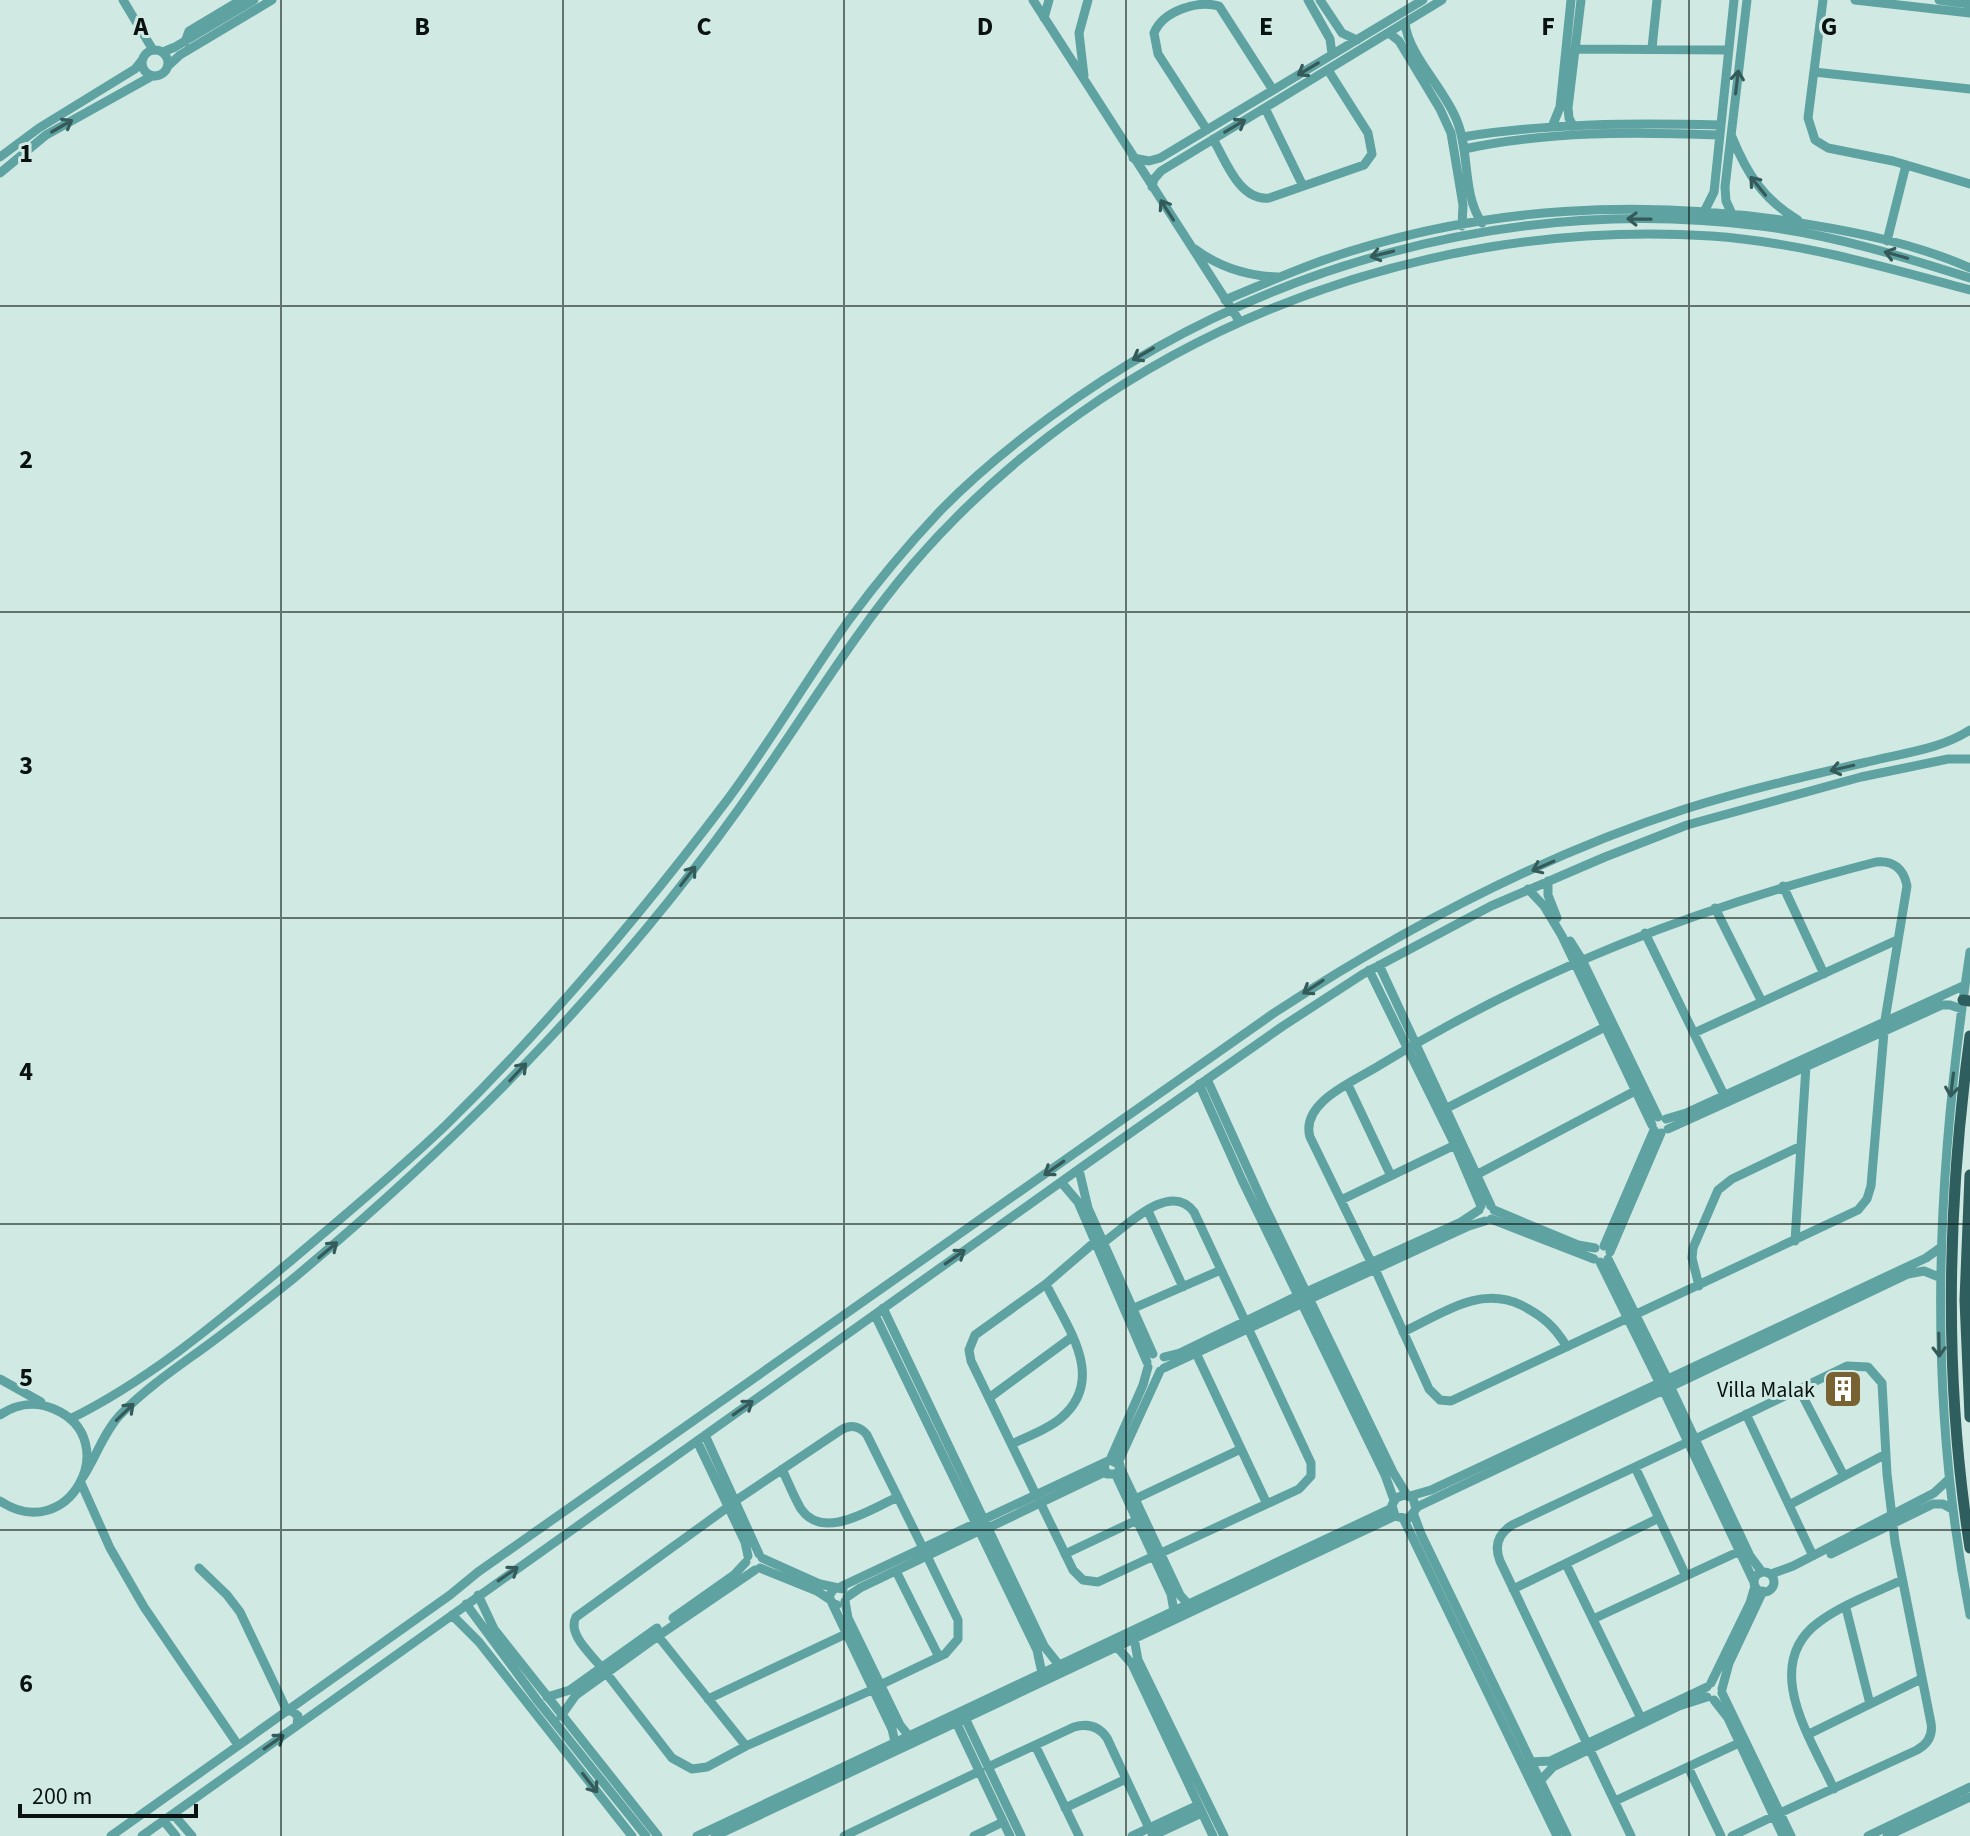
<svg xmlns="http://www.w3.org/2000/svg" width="1970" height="1836" font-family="'Source Sans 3',sans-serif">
<rect width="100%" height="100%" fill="#d0eae3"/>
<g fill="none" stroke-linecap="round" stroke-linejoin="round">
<path stroke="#5fa2a2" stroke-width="9" d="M123,0L153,50
M1033,0L1240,322
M1308,0L1330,39L1332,54
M1320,0L1342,33L1357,40
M1823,0L1808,118L1815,140L1828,148L1893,161L1970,184
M1855,0L1970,13
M1939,0L1970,4
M1044,18L1049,0
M1405,23C1408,55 1445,89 1457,121C1470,153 1462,194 1482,223
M1389,33L1399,41L1440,109L1451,133L1463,205L1462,226
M185,42L189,31L241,0
M1652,48L1657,0
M1576,49L1729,50
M142 63a13 13 0 1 1 26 0a13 13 0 1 1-26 0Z
M163,52L175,47L254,0
M168,66L180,55L272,0
M1814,72L1970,89
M1084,76L1079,33L1088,0
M1265,108L1303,186
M1573,126L1569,118L1568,108L1581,0
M1552,127L1560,107L1571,0
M1207,130L1158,54L1154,33C1163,11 1197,0 1219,6L1273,90
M1462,137C1548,123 1634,123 1720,125
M1732,137C1747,174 1763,199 1798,220
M1213,139C1226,161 1239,201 1269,198L1364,165L1372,154L1368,133L1328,70
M1464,149C1548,131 1634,132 1719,135
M0,157L39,128L135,69L143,59
M1133,158L1149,161L1160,158L1423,0
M0,173L46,135L152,76
M1152,187L1154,179L1161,171L1442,0
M1704,212L1714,192L1734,0
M1732,214L1726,201L1725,187L1747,0
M1887,241L1906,165
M1195,249C1219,267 1247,276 1278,277
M1225,300C1259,286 1292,271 1327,259C1480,206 1647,197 1806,224C1861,233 1919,245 1970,268
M1548,881V895L1557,918
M1783,886L1824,974
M1528,889L1544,906L1562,936L1652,1125
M1715,908L1762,1002
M1645,933L1724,1095
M1570,941L1582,960L1658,1117
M1970,952C1936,1175 1926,1393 1970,1615
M1379,965L1491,1206
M1369,970L1455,1145L1481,1206
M1694,1033L1897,940
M1207,1079L1264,1205L1393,1472L1407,1495
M1199,1084L1242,1180L1385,1475L1394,1500
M1348,1085L1391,1176
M1445,1109L1605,1027
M1666,1119L1686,1113L1965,985
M1668,1129L1942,1005H1950L1962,1009
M1079,1170L1088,1208L1153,1354
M1476,1175L1637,1090
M1061,1182L1078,1202L1147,1362
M1341,1200L1455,1145
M1494,1210L1578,1245L1595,1248
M1148,1211L1183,1287
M1491,1219L1594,1259
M1795,1241L1806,1066
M1104,1242C1127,1226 1170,1180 1194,1212L1245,1321
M1604,1246L1654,1130
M1610,1252L1661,1133
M1608,1259L1667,1378
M1371,1262L1310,1137C1300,1102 1355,1081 1380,1065C1539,968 1696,908 1876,862C1893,860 1904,869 1907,886L1885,1020L1871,1186L1867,1199L1858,1210L1451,1401L1440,1400L1429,1389L1375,1269
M1600,1262L1659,1382
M1699,1286L1692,1258L1693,1248L1718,1190L1732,1179L1801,1146
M1306,1292L1461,1222L1479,1210
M1310,1299L1469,1226L1485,1221
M883,1308L1044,1646L1059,1665
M1134,1308L1221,1270
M875,1315L1037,1650L1042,1673
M1403,1332C1442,1314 1479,1285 1521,1305C1543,1316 1555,1327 1567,1347
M1196,1353L1267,1504
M1164,1357L1180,1353L1299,1295
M1164,1368L1303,1303
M0,1379L41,1402
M1670,1386L1750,1556L1762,1572
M1663,1389L1754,1582
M1799,1389L1844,1476
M989,1398L1072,1337
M1746,1414L1813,1556
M0,1415C16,1404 35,1401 54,1409C125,1439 69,1547 0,1501
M70,1419C153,1378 222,1318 293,1259C345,1215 397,1172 446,1125C549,1024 641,914 728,799C771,741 807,679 849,620C877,582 908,545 941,510C974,476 1012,445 1050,417C1252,267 1510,194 1761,226C1833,235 1901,256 1970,278
M705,1435L759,1554
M1695,1439L1847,1366L1868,1367L1882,1383L1887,1474L1895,1542L1931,1723C1933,1735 1928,1744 1917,1750L1780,1813
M697,1441L745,1542L748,1556
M1012,1444C1028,1436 1047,1430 1061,1418C1108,1378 1066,1326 1046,1284
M1110,1460L1143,1385L1148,1367
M1118,1463L1160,1371
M1120,1467L1180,1595L1188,1604
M1635,1467L1686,1576
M782,1469C788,1482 794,1497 801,1509C824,1542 872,1508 898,1497
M1116,1475L1171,1594L1174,1611
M83,1477C96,1457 104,1432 120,1415C145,1389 176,1368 205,1347C237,1323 269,1299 300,1273C388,1199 467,1126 546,1042C623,960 695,873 759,780C810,707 855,632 913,564C1109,337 1413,217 1711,236C1799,242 1885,267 1970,290
M81,1483L110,1548L144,1607L238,1745
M1036,1495L971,1361L969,1350L975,1335L1046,1284L1096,1241
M1410,1496L1431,1490L1926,1258L1940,1248
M1135,1499L1241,1449
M735,1501L841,1430C851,1424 860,1426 867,1435L923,1548
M1040,1502L1073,1570L1083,1580L1098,1582L1154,1556
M1789,1505L1886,1454
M1417,1507L1908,1274L1924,1271L1939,1277
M1414,1515L1421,1534L1567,1836
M1404,1520L1557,1836
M988,1528L1105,1472
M1161,1553L1299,1489L1311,1476V1463L1248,1328
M1065,1554L1137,1520
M1831,1554L1933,1504H1943L1952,1509
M762,1558L820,1584L843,1589
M1566,1564L1640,1716
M199,1568L227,1595L240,1612L287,1711H292L298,1716L297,1725
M760,1568L817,1591L829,1599
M896,1571L939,1657
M1754 1582a10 10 0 1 1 20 0a10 10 0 1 1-20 0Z
M1771,1574L1793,1566L1934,1493L1948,1480
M835,1587L829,1596L832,1603L837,1605
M840,1587L1110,1460L1120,1465L1118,1474H1107L1104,1467L1106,1462
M1513,1589L1659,1518
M478,1595L494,1629L658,1836
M847,1597L860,1588L979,1531
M845,1601L848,1618L900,1725L909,1736
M832,1603L892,1729L895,1742
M466,1604L537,1700L646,1836
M1846,1608L1870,1704
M452,1615L479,1642L632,1836
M673,1618L734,1575L746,1562
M1593,1619L1740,1551
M658,1636L746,1746
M1134,1638L1138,1660L1224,1836
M1117,1647L1132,1664L1213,1836
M602,1668C591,1654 567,1634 576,1617L728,1507
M607,1674L672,1758L692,1769L707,1767L746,1746L874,1689
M1711,1683L1750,1603L1755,1586
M880,1685L945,1654L958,1639V1620L927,1556
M1722,1689L1729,1663L1763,1591
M1722,1693L1791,1836
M547,1697L570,1690L657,1628
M708,1699L848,1633
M1714,1700L1728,1718L1783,1836
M561,1716L576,1695L658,1636L755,1570
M965,1718L1021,1836
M955,1720L1010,1836
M1809,1734L1921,1679
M1035,1745L1079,1836
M1531,1762L1550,1761L1707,1687
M988,1767L1074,1727C1088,1723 1099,1726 1107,1738L1149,1828
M1688,1767L1721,1836
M1540,1781L1553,1767L1679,1706L1707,1697
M1834,1789C1811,1739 1760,1665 1819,1622C1843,1604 1875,1593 1902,1580
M1615,1801L1739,1743
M1065,1808L1126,1779
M173,1814L192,1836
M163,1820L176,1836
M111,1836L450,1595L478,1572L1274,1013C1401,930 1540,856 1685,809C1745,790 1806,776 1867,762C1902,753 1939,750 1970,730
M142,1836L1089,1162L1283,1026L1363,974L1491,906L1605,857L1687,825L1861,777L1948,759H1970
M697,1836L1392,1508
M715,1836L1395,1516L1408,1519L1416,1509L1413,1498L1404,1495L1396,1498L1392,1505L1395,1516
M844,1836L980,1771
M974,1836L1003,1822
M1132,1836L1198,1805
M1152,1836L1202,1813
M1631,1836L1500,1561C1494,1546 1498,1534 1512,1525L1688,1442
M1732,1836L1774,1816
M1868,1836L1970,1787
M1887,1836L1970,1797"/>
<path stroke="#2f5e5e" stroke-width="11" d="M1963,1000L1970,1001
M1970,1036C1947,1206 1943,1377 1970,1548
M1970,1175L1965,1300L1970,1417"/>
</g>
<defs><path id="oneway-shaft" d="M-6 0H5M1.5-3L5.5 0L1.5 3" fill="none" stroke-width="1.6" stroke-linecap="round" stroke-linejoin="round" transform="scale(2)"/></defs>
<g stroke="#345a59">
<use href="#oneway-shaft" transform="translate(1308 69) rotate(149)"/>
<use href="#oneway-shaft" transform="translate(1737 82) rotate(-83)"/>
<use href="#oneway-shaft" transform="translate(62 126) rotate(-30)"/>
<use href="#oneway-shaft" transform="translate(1235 126) rotate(-31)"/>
<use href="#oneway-shaft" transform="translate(1758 186) rotate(-129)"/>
<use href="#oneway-shaft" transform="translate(1167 210) rotate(-123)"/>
<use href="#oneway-shaft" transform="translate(1639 219) rotate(-179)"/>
<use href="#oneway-shaft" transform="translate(1382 254) rotate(166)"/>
<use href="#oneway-shaft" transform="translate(1896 255) rotate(-164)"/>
<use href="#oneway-shaft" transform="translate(1143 354) rotate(150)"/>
<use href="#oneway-shaft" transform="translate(1842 768) rotate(167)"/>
<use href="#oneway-shaft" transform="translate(1543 866) rotate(156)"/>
<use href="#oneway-shaft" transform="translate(688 876) rotate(-52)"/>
<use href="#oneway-shaft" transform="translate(1313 987) rotate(147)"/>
<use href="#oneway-shaft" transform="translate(518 1072) rotate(-47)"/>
<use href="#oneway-shaft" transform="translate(1952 1085) rotate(97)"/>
<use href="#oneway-shaft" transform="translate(1054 1168) rotate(145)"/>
<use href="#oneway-shaft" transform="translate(328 1250) rotate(-40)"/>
<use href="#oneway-shaft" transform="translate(955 1257) rotate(-35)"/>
<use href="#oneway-shaft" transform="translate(1939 1345) rotate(89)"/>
<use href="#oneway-shaft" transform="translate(743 1408) rotate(-35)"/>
<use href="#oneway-shaft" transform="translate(125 1412) rotate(-44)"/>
<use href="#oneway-shaft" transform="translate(508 1574) rotate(-35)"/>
<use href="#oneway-shaft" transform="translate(274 1742) rotate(-35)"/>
<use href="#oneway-shaft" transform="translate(590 1783) rotate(52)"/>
</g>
<path fill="none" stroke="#091210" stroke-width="2" stroke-opacity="0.55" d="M281,0V1836M563,0V1836M844,0V1836M1126,0V1836M1407,0V1836M1689,0V1836M0,306H1970M0,612H1970M0,918H1970M0,1224H1970M0,1530H1970"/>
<defs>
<g id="building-square" transform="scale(2)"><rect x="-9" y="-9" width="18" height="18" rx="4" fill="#786232" stroke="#d0eae3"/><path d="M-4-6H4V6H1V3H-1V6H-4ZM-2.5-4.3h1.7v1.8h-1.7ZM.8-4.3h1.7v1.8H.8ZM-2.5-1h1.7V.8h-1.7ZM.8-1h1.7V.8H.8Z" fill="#fff"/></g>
</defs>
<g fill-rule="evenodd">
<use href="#building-square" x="1843" y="1389"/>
</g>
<g text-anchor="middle" stroke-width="6" stroke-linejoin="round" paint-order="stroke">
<g font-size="22" fill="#091210" stroke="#d0eae3" text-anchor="end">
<text x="1815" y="1397">Villa Malak</text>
</g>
</g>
<g font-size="26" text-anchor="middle" font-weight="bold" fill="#091210" stroke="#d0eae3" stroke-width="6" stroke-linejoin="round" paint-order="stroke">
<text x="141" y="35">A</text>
<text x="422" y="35">B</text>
<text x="704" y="35">C</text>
<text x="985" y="35">D</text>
<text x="1266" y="35">E</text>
<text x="1548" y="35">F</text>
<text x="1829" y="35">G</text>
<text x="26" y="162">1</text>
<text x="26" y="468">2</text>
<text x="26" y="774">3</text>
<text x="26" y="1080">4</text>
<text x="26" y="1386">5</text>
<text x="26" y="1692">6</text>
</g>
<path d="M20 1804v12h176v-12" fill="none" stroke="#091210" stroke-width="4"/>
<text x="32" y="1804" font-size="24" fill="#091210" stroke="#d0eae3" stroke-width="6" paint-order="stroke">200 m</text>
</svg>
